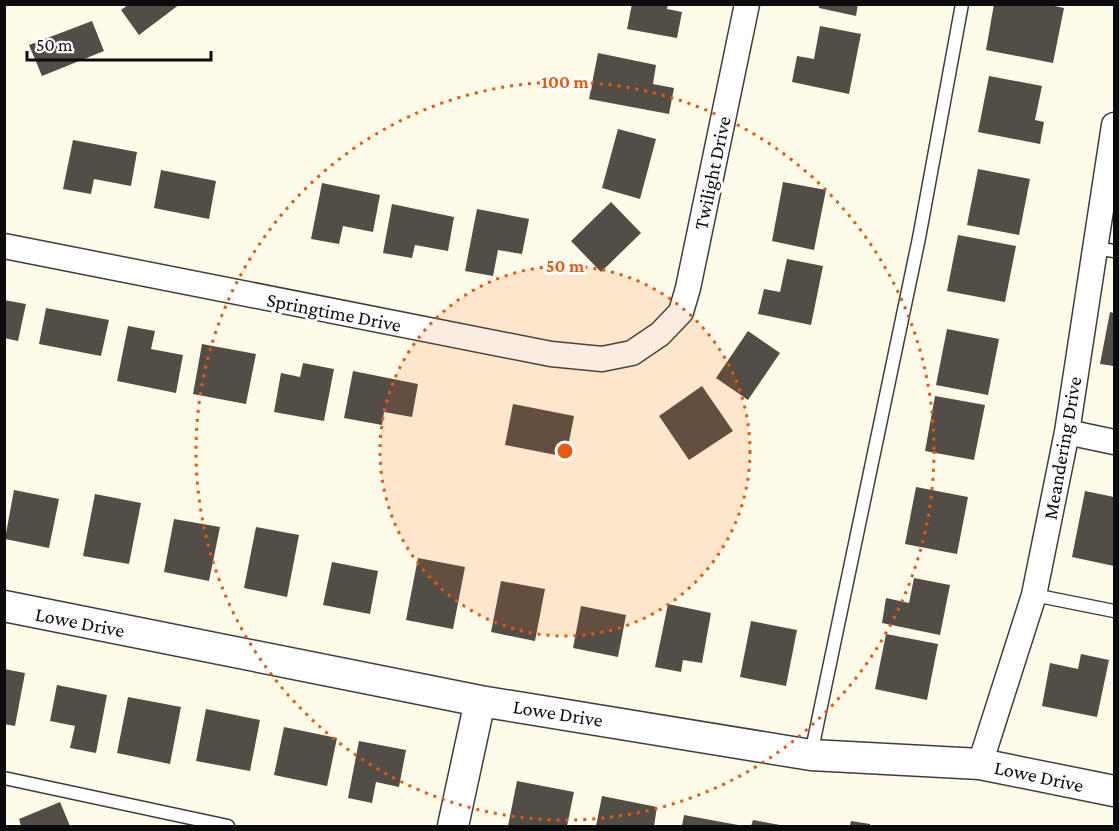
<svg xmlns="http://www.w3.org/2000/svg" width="1119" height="831" font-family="'Crimson Pro',serif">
<rect width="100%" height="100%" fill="#fffbe9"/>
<path fill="#534d48" d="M129,4H180L139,35L121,10Z
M632,4H668L667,9L682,12L677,38L627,29Z
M819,4H858L856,16L819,8Z
M994,4H1046L1064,8L1053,63L986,50Z
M92,21L104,51L42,76L29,45Z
M820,26L861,34L849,94L792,82L797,56L814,59Z
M598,53L656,65L653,84L674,88L669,114L589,99Z
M989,76L1042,86L1035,120L1044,122L1040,144L978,132Z
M618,129L656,139L640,199L602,188Z
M73,140L137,152L131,186L94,179L91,194L63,189Z
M978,169L1030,179L1019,235L967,225Z
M161,170L216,181L209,219L154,208Z
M783,182L826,190L814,250L772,241Z
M322,183L380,195L373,232L343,226L339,244L311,239Z
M611,202L641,233L601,272L571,241Z
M392,204L454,217L448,251L415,245L412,258L383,253Z
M477,209L529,219L522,254L498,250L493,276L465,271Z
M958,235L1016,246L1005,302L947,291Z
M787,259L823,266L811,325L758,314L764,289L780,292Z
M4,300L26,304L18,341L4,338Z
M46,308L109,320L101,356L39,344Z
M1110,312L1114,313V366L1100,364Z
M128,326L155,331L151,349L183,355L176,393L117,381Z
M947,329L999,339L988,395L936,385Z
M748,331L780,353L748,400L716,378Z
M202,344L256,354L246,404L193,394Z
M303,363L334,369L324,421L274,412L281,373L300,377Z
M353,371L418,384L412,417L384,412L382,425L344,418Z
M702,386L733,431L689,460L659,416Z
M935,396L985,405L974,460L925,451Z
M513,404L574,416L566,457L505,445Z
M916,487L968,497L957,554L905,544Z
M14,490L59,499L49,548L5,539Z
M1085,491L1114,497V566L1072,557Z
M95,494L141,503L129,564L83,556Z
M174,519L220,527L209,581L164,572Z
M256,527L299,535L287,597L244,588Z
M418,558L465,567L453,629L406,620Z
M332,562L378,571L370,614L323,605Z
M914,578L950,585L940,635L882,623L886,598L909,603Z
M501,581L545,589L535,641L491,632Z
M668,604L711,613L702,663L683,660L681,672L655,667Z
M581,606L626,615L618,657L573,648Z
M751,621L797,630L786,686L740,677Z
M886,634L938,644L927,700L875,689Z
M1081,654L1109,660L1097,717L1042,706L1050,663L1078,669Z
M4,669L25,673L15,726L4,724Z
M57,685L107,695L96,753L70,748L75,726L50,721Z
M128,697L181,707L170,764L117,753Z
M206,709L260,720L250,771L196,761Z
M284,727L337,738L327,786L274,775Z
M359,741L406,750L399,787L376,782L372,803L348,798Z
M517,781L574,792L567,826H508Z
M602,796L657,807L654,826H596Z
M60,802L70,826H21L19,819Z
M684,815L738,825V826H682Z
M753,820L780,825V826H751Z
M851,821L870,824V826H850Z"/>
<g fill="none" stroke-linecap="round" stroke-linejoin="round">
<g stroke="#3e3e3e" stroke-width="15">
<path id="service" d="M1095,248L1114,251
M1034,595L1114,611
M811,754L919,238L962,4
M4,778L228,826"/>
</g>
<g stroke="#3e3e3e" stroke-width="27">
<path id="minor" d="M4,246L551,354L602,359L632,353L660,334L681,312L688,288L747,4
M1067,432L1114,442
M980,764L1034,595L1067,432L1114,125"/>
</g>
<g stroke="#3e3e3e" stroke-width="33">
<path id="tertiary" d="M4,606L480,701L811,755L980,764L1114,791
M453,826L480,701"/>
</g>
<use href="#service" stroke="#fff" stroke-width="12"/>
<use href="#minor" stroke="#fff" stroke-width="24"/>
<use href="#tertiary" stroke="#fff" stroke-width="30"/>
</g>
<circle cx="565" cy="451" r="185" fill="#e8590c" fill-opacity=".12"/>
<g fill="none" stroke="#e8590c" stroke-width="3" stroke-dasharray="3 6">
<circle cx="565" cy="451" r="185"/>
<circle cx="565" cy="451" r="369"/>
</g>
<g text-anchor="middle" stroke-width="6" stroke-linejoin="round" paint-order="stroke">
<g font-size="20" fill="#0b0b0b" stroke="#fff">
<text transform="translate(712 173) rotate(-78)" y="7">Twilight Drive</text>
<text transform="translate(334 312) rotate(11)" y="7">Springtime Drive</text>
<text transform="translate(1062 448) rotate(-80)" y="7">Meandering Drive</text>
<text transform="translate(80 622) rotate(11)" y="7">Lowe Drive</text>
<text transform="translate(558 713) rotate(9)" y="7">Lowe Drive</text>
<text transform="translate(1039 776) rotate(12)" y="7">Lowe Drive</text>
</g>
</g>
<circle cx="565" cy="451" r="9" fill="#e8590c" stroke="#fff" stroke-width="3"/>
<g font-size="18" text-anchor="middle" font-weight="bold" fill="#e8590c" stroke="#fff" stroke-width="6" stroke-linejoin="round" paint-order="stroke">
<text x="565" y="88">100 m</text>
<text x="565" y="272">50 m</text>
</g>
<rect width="1119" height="831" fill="none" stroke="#0b0b0b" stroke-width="12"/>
<path d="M27 51v9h184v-9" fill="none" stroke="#0b0b0b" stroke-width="3"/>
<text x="36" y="51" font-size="18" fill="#0b0b0b" stroke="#ffffff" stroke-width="4.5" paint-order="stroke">50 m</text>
</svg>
